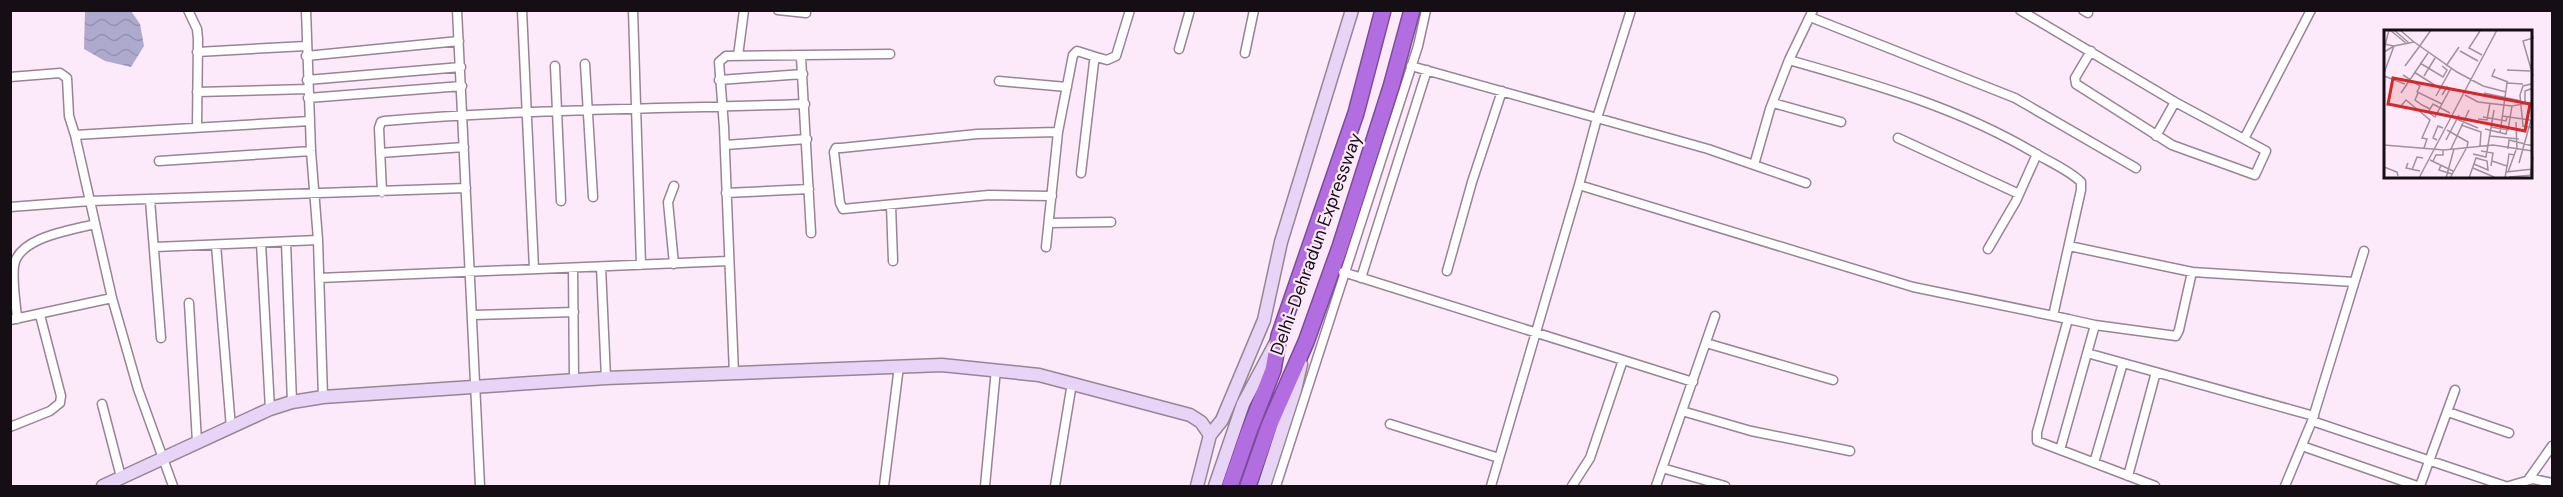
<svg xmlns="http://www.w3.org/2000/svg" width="2563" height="497" font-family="'DM Sans',sans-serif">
<defs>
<pattern id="water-waves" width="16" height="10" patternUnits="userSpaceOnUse" patternTransform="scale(1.5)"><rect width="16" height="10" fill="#aeaace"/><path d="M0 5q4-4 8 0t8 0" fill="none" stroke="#9591b0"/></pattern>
</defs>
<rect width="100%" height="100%" fill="#fce9fa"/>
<path fill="url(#water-waves)" d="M85,11H131L140,24L144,46L131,67L105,61L84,49Z"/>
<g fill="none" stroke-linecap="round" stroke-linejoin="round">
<g stroke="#978595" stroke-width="11">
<path id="street" d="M188,10L197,29L198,39L197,127
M306,10L311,151L318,240L323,397
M457,10L480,486
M522,10L534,269
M633,10L641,265
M778,10L806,13
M2020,10L2175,102L2244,139L2311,10
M2083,10L2088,13
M1810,17L2015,98L2136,168
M1179,49L1190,10
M2091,51L2075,78L2076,84L2172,145L2255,175L2266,151L2244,139
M197,52L306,46
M1245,53L1254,10
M306,56L459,41
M738,56L744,10
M801,57L811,233
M1789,60L1813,10
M585,64L593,197
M555,66L561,201
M1411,66L1708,149L1754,165L1770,109L1789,60C1877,85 1960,108 2038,155C2052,163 2070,171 2081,182V190L2053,316
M10,77L60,73L67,78L69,116L75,135L112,298L138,389L173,486
M307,80L461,67
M719,80L803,74
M999,81L1067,87
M197,92L308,89
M308,98L462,86
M1773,103L1841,122
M75,135L310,121
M2156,136L2175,102
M1898,138L2019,194
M725,145L807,139
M380,153L464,147
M159,161L311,151
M1754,165L1806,183
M1081,173L1094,62L1096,57L1107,60L1116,56L1130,10
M1579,185L1913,287L2068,319L2037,432V441L2155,486
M674,186L668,202L674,264
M382,192L379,128L381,122L384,121C524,109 664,109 805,104
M726,193L809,189
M1052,196L989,195L843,209L840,203L834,152L836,148H841L977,134L1058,132
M150,200L161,338
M891,205L893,261
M10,207L90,201L466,188
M1049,223L1111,222
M286,242L292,402
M261,243L270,409
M216,245L231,428
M2069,246L2192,272L2354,282
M155,247L318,240
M1046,247L1058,132L1073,55L1077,51L1096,57
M1988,249L2016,201L2037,154
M601,267L606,378
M573,268L574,381
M1447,271L1472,182L1502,91
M1343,272L1693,382
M319,278L728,261
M1361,278L1427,70
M189,303L197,442
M472,315L574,312
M17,319C16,302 12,283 14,266C18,237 72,230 95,224
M10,320L112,298
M2095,325L2176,336L2179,330L2192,272
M1706,343L1833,380
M2087,353L2314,416
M734,374L724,127L719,62L726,56L890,54
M102,404L121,477
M1682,411L1751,431L1850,451
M2448,412L2509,433
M2312,421L2505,486
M1390,424L1499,458
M10,427L50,411L60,403L61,396L40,315
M2302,446L2417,486
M2060,450L2095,325L2068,319
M2094,463L2123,363
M1662,468L1725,486
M2128,476L2156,372
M2528,480L2552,446
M884,486L899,366
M985,486L996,369
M1055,486L1072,383
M1276,486L1418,46L1426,10
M1491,486L1579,185L1597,118L1631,10
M1572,486L1590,458L1623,360
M1656,486L1715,316
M2285,486L2312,421L2364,251
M2420,486L2455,390
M2509,486L2533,479L2552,483"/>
</g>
<g stroke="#978595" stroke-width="15">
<path id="secondary" d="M1210,435L1222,420L1264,320L1281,242L1352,10
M103,486L270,409L292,402L323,397L606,378L942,365L1039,375L1190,415L1201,422L1210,435L1197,486
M1215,486L1243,404L1275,344
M1264,486L1295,390L1301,364"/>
</g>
<g stroke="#7b4c99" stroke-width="18">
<path id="highway" d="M1230,486L1248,434L1273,370L1279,336L1356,113L1383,10
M1248,486L1269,426L1306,342L1340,247L1391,87L1412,10"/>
</g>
<use href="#street" stroke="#fff" stroke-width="8"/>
<use href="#secondary" stroke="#e8d4f6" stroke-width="12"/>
<use href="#highway" stroke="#b26ee1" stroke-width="15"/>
</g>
<g text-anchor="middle" stroke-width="4.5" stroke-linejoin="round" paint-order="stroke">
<g font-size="18" fill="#150e14" stroke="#fce9fa">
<text transform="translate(1316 244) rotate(-70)" y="6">Delhi-Dehradun Expressway</text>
</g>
</g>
<g transform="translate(2384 30)">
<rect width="148" height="148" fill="#fce9fa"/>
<path fill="none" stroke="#a0919e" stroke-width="1.5" d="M6,0L23,14M10,0L25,13M16,0L30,12M147,0L149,8L139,11L149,46M96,1L85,18L98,25M0,14L10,16L0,43M35,17L47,0M0,19L5,0M76,21L94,31M0,22L10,16L30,12L73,42L99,56L122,62M36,33L59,47L63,40L58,36M21,36L35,17M62,36L75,17M111,39L108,46L124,52M123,40L146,41M30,42L57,59M19,45L36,56L33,62L58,74M0,46L21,54M40,46L51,28M147,54L139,56L136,65L139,96L149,98M17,63L44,23M34,63L31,70L38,75L46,79L49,74L66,83M100,63L137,71M81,65L94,72L128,76L149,72M52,66L67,39M141,74V61L149,58M16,77L22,70L46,90L38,108L43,109L40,118M46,79L44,82L51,87L66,59L63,57L58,65M118,86L146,90M68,87L94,98M99,87L122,91L123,87M94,89L103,90L106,73M132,92L133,120M77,95L97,102L96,116M107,97L124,100L128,76M101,99L122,104L123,100M63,100L84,112L83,117M116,103L123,53L139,54M106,106L135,109M53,110L49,108L54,96L59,98M62,110L75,85M0,115L60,120L109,115L149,121M67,119L85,80M124,119L125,110L149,116M97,121L109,123L107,136M89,124L102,127L110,80M46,130L69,141M49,131L52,125H59V120M108,131L123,136L122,142M24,133L22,138L36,141M135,133L147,90M57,135L55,140L68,144M0,137L13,142L14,146M123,137L125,124L131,125M89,138L110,147M28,140L33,127L39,128M124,142L132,120M146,146L149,127M125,147L149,145M35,148L113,0M62,148L70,119M66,148L83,117M85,148L92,128L103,131L104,140L90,134M121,148L122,142L149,139"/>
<path fill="#d62828" fill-opacity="0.15" stroke="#d62828" stroke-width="3" d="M9,48L146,74L141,101L4,74Z"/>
<rect width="148" height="148" fill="none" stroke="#150e14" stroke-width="3"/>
</g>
<rect width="2563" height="497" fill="none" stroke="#150e14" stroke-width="24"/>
</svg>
